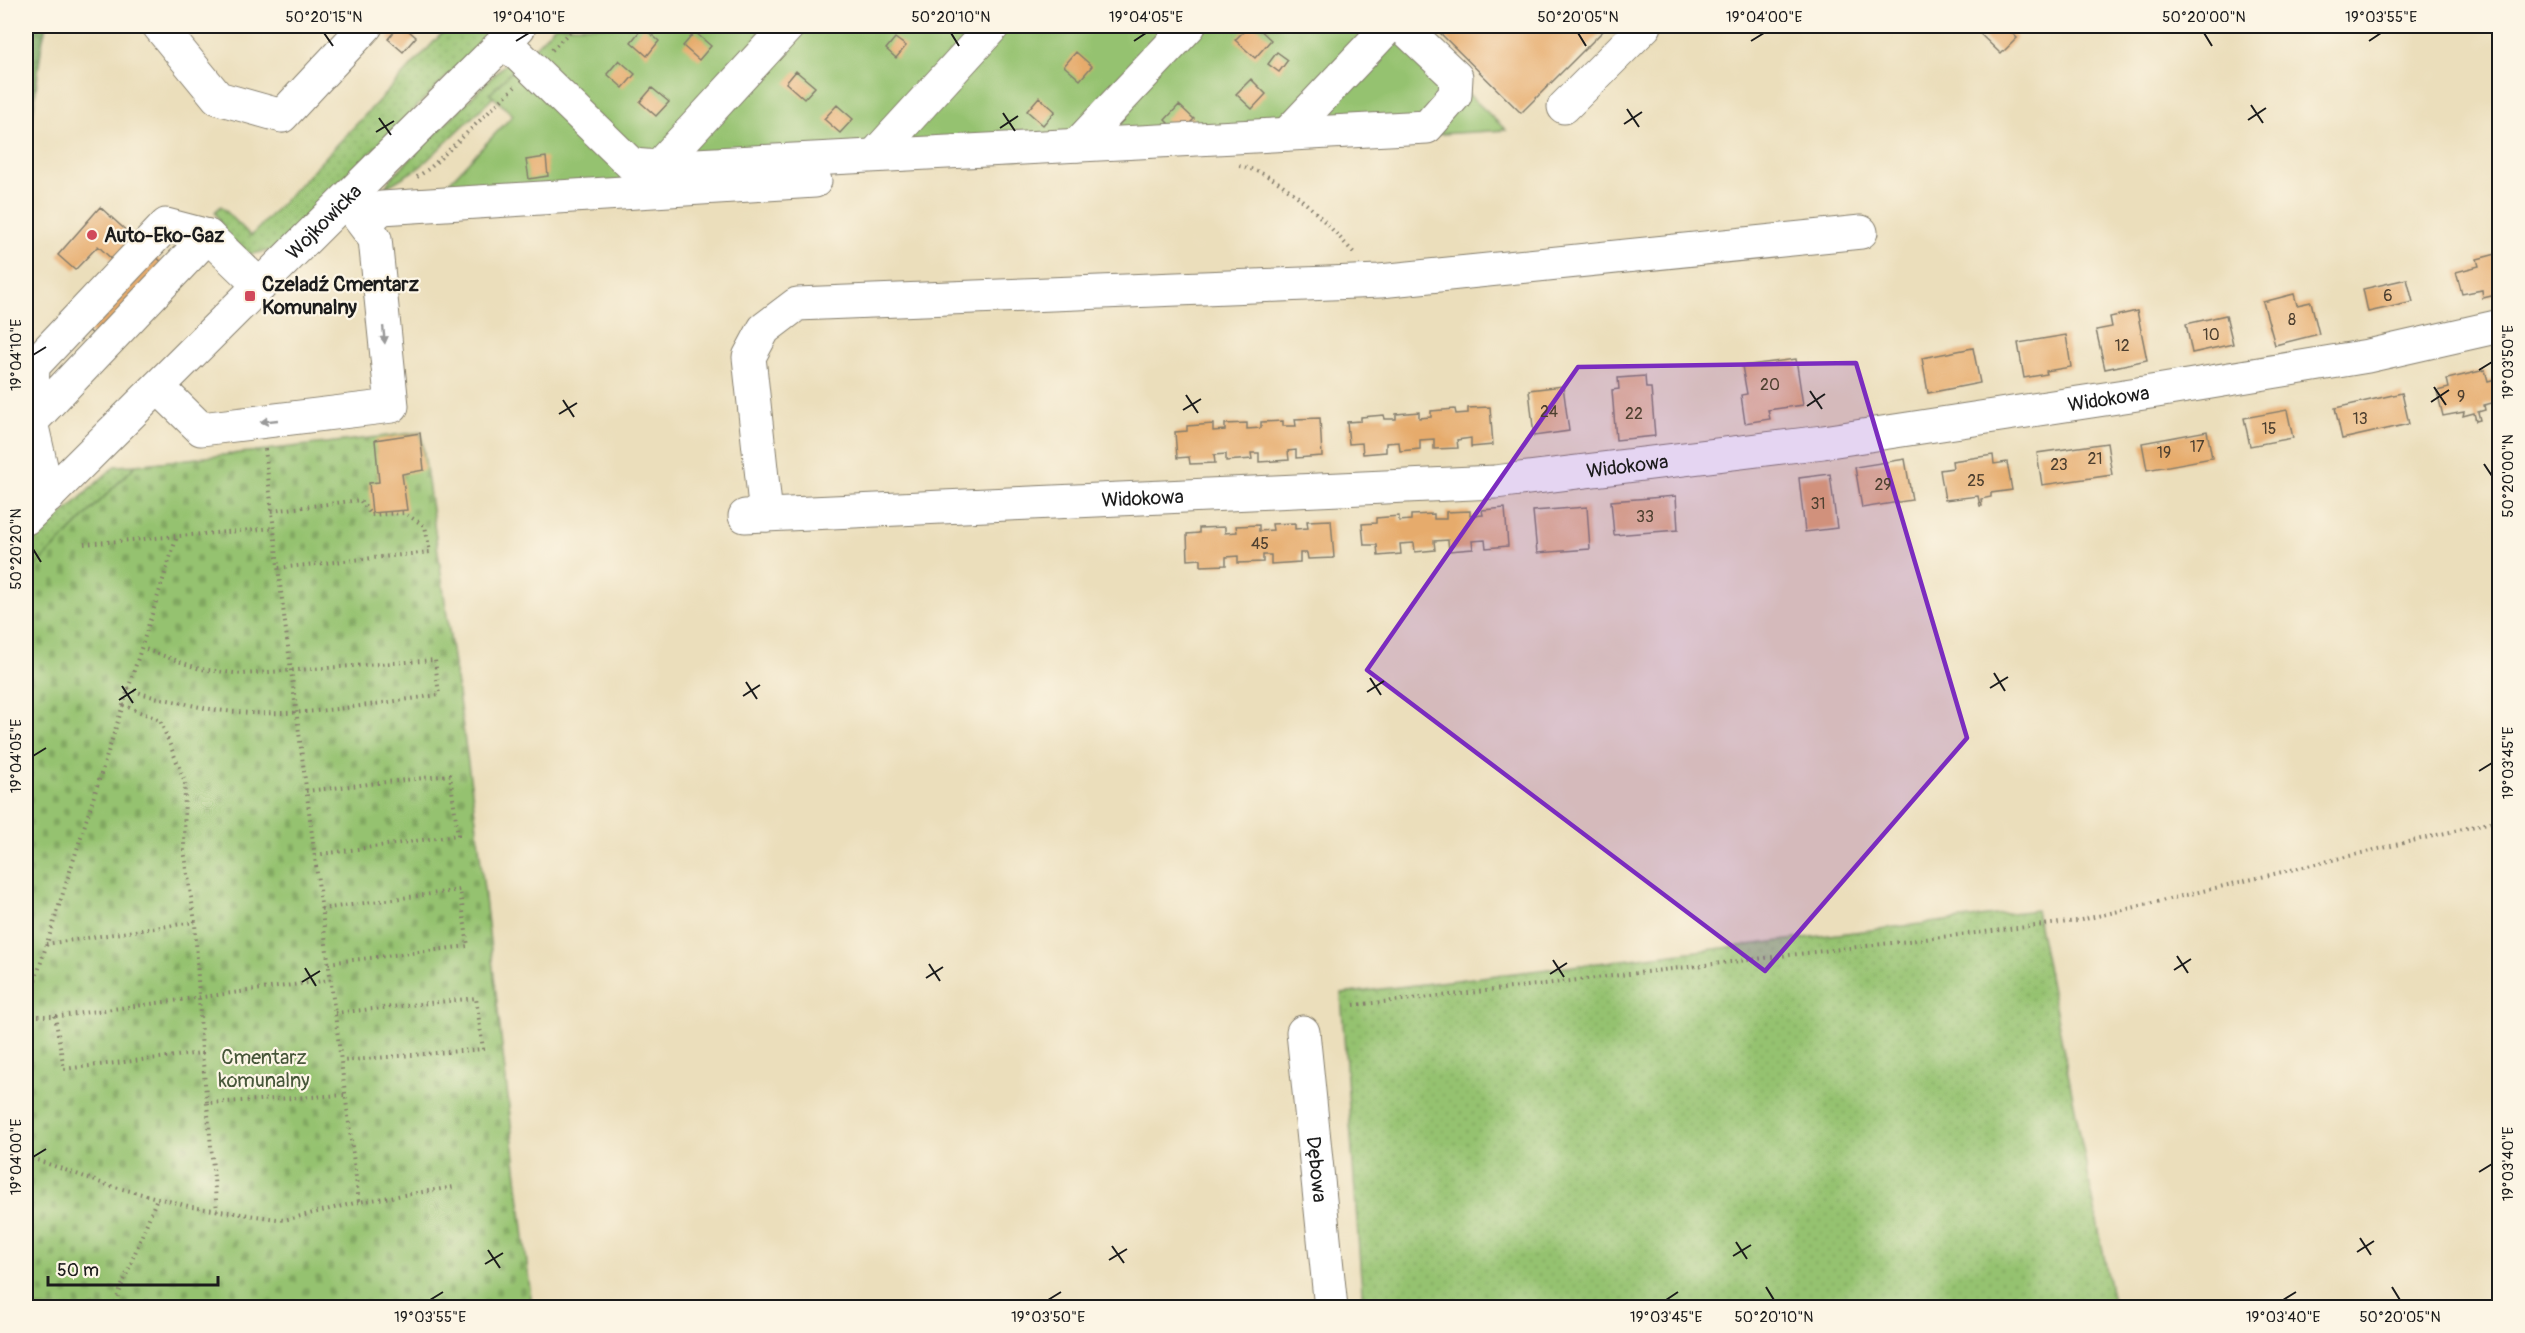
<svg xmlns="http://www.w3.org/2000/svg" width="2525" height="1333" font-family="Pangolin,sans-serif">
<defs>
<pattern id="grass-dots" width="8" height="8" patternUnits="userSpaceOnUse" patternTransform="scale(1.5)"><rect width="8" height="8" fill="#95c270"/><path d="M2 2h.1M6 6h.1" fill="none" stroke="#80a660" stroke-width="1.8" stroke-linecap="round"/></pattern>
<pattern id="forest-crowns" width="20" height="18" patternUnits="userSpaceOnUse" patternTransform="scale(1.5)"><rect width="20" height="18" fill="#78a862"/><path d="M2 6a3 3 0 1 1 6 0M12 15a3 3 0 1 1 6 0" fill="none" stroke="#628850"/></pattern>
<pattern id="cemetery-stones" width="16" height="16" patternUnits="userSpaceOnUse" patternTransform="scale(1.5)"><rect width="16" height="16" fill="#95c270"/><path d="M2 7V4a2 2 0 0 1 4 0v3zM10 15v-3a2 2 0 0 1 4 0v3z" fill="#80a660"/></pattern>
</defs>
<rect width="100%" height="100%" fill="#fcf5e5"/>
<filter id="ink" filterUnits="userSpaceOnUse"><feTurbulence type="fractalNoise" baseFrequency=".0167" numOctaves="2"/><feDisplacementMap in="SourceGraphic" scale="12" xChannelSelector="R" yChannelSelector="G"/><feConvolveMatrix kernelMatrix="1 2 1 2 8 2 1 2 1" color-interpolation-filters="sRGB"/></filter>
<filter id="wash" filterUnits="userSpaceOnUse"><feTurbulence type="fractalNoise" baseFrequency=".008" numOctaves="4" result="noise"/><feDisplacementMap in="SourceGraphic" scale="24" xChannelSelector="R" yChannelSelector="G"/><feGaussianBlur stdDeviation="1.35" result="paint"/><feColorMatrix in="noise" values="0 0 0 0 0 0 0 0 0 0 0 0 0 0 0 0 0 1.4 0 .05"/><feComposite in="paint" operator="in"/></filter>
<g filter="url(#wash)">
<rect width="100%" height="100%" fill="#ebdebb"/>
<path fill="url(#grass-dots)" stroke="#586f46" stroke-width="1.5" d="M449,26H498L273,250L251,254L227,236L215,212L221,206L251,236Z
M507,62L522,70L420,167L385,188L390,179Z
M136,465L26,576V548L115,466Z
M2036,910L2114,1307H1363L1341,994Z"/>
<path fill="url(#forest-crowns)" stroke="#4a623f" stroke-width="1.5" d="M26,26H46L42,43L26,166Z"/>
<path fill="url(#cemetery-stones)" stroke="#586f46" stroke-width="1.5" d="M421,432L476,820L532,1307L26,1308V576L136,465Z"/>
<path fill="#95c270" stroke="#586f46" stroke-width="1.5" d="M555,26H1397L1506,130L439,193L513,115L490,94Z"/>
<g id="blocks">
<path fill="#e6ab6c" d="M399,26H403L416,37L403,52L388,39Z
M1249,26H1256L1271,40L1255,58L1235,40Z
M1433,26H1608L1521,113Z
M1972,26H2005L2017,38L2001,54Z
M643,27L659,41L647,56L631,42Z
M695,32L711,46L699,60L683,46Z
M895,38L906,46L896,58L886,49Z
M1076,52L1092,66L1080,80L1064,66Z
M1277,52L1288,60L1279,72L1268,64Z
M619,60L635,74L623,88L607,74Z
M796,71L815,87L804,99L786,83Z
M1251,79L1266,94L1252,109L1236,94Z
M652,88L669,102L656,116L640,102Z
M1039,97L1055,111L1043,125L1027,111Z
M837,105L853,119L840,133L824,119Z
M1179,105L1194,119L1179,134L1165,120Z
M546,157L548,176L529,179L526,160Z
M100,207L141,244L120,267L98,246L75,270L58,255Z
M149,250L170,270L101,342L81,323Z
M2500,253V294L2483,298L2482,290L2462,294L2456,272L2479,266L2477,259Z
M2407,279L2413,302L2368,312L2363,289Z
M2294,294L2297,305L2311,302L2319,334L2275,345L2263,302Z
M2137,311L2147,360L2105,369L2096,330L2112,327L2110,317Z
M2226,315L2233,344L2192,353L2186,324Z
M2066,335L2071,367L2046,371L2047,374L2024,378L2018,343Z
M1973,348L1980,383L1928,393L1922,358Z
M1796,359L1803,405L1768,410L1770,419L1745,423L1741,395L1747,394L1742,366Z
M2485,370L2488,381L2499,378L2500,401L2484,405L2485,410L2478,412L2480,420L2476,421L2474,413L2463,416L2464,412L2443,416L2437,391L2449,388L2447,379Z
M1645,376L1646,388H1651L1655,436L1616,440L1612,390L1619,389L1618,378Z
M1563,386L1569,431L1534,436L1529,390Z
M2402,393L2409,424L2342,439L2335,408Z
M1490,407L1493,445L1471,447V438L1457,440L1458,448L1434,449V439L1420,440V449L1400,451L1399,442L1386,443V452L1363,454L1362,443L1349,444L1347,422L1361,421V417L1384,415L1385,419H1396V414L1419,412V418L1431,417V411L1455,409L1456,414L1468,413V408Z
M2287,410L2293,438L2250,446L2244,418Z
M1320,418L1322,456L1296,458V450L1288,451L1289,460L1259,462V453H1251L1252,459L1226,461V454L1214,455L1215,463L1190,464L1189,457L1177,458L1175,432L1187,431V426L1213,424V431L1225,430V424L1247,423V429L1261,428V422L1283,421V426H1296L1295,419Z
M2207,431L2212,458L2147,470L2142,443Z
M420,433L424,470L402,474L407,510L372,513L369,483L379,482L375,440Z
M2107,443L2112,475L2042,485L2037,453Z
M1993,455L1994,464L2007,462L2012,490L1991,493V497L1981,499L1982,506H1980L1978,496L1945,500L1940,470L1953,468L1952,461Z
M1905,459L1912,500L1862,508L1855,467Z
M1830,474L1837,528L1805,532L1799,478Z
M1676,496L1678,530L1614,535L1611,501Z
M1587,507L1590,549L1537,553L1533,511Z
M1505,508L1508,546L1486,548L1485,540L1472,541L1473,549L1449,551L1448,540L1434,541L1435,550L1415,552L1414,543L1400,544L1401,554L1378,556L1377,545H1364L1362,524L1376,523V518L1399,516V521L1411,520V515L1434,514V519H1446V512L1470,511V516L1483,515L1482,510Z
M1331,520L1334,558L1308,559L1307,553H1300V562L1271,564V555H1263V562L1238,563V556L1226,557V565L1201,566V559L1188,560L1187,534L1199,533V528L1225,527V533L1237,532L1236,526L1259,525V531L1273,530L1272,524L1295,523V529L1308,528L1307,521Z"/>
</g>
</g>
<g filter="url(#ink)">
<use href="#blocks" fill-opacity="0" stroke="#847d6c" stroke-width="1.5"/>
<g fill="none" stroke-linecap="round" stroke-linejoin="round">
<g stroke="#847d6c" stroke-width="35">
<g id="minor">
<path d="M159,26L218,98L282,116L366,26"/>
<path d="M504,41L632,165L658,167L1427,127L1455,95L1456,77L1402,26"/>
<path d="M1564,107L1645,26"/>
<path d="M1287,134L1389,26"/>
<path d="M1077,145L1189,26"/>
<path d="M875,155L993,26"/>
<path d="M658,167L788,26"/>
<path d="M364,223L382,208L815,181"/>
<path d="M158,387L201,429L392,406L375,239L350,206"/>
<path d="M31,422L33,366L166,225L208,236L260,286"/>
<path d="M48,497L31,422L208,236"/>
<path d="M766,515L749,357L764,329L797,304L1380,281L1861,232"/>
<path id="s1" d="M745,516L1495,482L1823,442L2157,391L2368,356L2500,326"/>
<path id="s2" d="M26,518L519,27"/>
<path id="s3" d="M1303,1032L1331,1308"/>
</g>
</g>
<path stroke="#847d6c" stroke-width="4" stroke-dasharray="1.5 4.5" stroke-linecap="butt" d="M552,50L575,26
M1239,166C1286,175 1324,221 1355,254
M417,177L430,168L515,87
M265,449L280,584L359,1202L454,1187
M272,511L360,500L371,515L404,513L425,526L430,552L278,568
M84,544L274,528
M128,688C142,694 149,696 163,699C185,703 203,709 226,711C297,719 369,704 439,695L435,660L242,674L200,669L142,648
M306,791L450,775L458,835L315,855
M321,909L460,890L468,946L328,963
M46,944L195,922
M1354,1005L1460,994L2077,921L2500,820
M26,1009L177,536
M335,1013L476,998L483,1049L341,1061
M26,1016H60L330,980
M55,1016L64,1069L202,1053L195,922L184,850L185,782L160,720L123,705
M202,1053L207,1103L345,1095
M207,1103L217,1211
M26,1156L107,1185L192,1207L284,1220L359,1202
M113,1308L157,1198"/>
<use href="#minor" stroke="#fff" stroke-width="33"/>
</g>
<defs><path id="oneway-solid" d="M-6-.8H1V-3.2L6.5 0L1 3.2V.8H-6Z" transform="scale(1.5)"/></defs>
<g fill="#999">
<use href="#oneway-solid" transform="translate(384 335) rotate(84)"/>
<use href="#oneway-solid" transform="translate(269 421) rotate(174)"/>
</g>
</g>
<path fill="#7b2cbf" fill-opacity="0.2" stroke="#7b2cbf" stroke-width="4.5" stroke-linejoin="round" d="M1856,363L1967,738L1765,971L1367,670L1578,367Z"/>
<path fill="none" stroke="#1c1c1c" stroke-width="2" d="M324,33L333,46M951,33L959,46M1578,33L1586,46M2204,33L2212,46M516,41L529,33M1134,41L1146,33M1751,41L1764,33M2369,41L2381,33M2251,105L2263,123M1627,109L1639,127M1003,113L1015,131M379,118L391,135M2248,120L2266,108M1624,124L1642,112M1000,128L1018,116M376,132L394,121M33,355L46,347M2479,370L2492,362M2434,387L2446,405M1810,391L1822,409M1186,395L1198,413M563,400L574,417M2431,402L2449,390M1807,406L1825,394M1183,410L1201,399M559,414L577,403M2484,464L2492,476M33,549L41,562M1994,673L2005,691M1370,678L1381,695M746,682L757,699M122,686L133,703M1990,688L2008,677M1367,692L1384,681M743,696L760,685M119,700L136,689M33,756L46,748M2479,771L2492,763M2177,956L2188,973M1553,960L1564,977M929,964L940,981M305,968L316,986M2174,970L2191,959M1550,974L1567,963M926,978L943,967M302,982L320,971M33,1157L46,1149M2479,1172L2492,1164M2360,1238L2371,1255M1736,1242L1747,1259M1112,1246L1124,1263M488,1250L500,1268M2357,1252L2374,1241M1733,1256L1751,1245M1109,1260L1127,1249M485,1264L503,1253M1766,1287L1774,1300M2392,1287L2400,1300M430,1300L443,1292M1048,1300L1061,1292M1666,1300L1678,1292M2283,1300L2296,1292"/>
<g fill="#d1495b" stroke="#fcf5e5" stroke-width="2">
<circle cx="92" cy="235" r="6"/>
<rect x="244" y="290" width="12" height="12" rx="3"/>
</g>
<g text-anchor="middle" stroke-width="4.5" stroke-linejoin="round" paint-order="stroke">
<g font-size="16" fill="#4e4030">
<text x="2388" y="301">6</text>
<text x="2292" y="325">8</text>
<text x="2211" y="340">10</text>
<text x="2122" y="351">12</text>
<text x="1770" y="390">20</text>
<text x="2461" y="402">9</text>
<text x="1549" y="417">24</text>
<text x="1634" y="419">22</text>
<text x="2360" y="424">13</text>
<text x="2269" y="434">15</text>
<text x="2197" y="452">17</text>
<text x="2164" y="458">19</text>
<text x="2095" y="464">21</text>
<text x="2059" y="470">23</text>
<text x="1976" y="486">25</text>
<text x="1883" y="490">29</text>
<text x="1818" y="509">31</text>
<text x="1645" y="522">33</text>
<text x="1260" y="549">45</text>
</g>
<g font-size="20" fill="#1c1c1c" stroke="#fcf5e5">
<text dy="7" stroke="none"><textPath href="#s2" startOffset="420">Wojkowicka</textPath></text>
<text dy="7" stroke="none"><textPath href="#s1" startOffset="1370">Widokowa</textPath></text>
<text dy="7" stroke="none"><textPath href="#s1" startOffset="884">Widokowa</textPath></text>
<text dy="7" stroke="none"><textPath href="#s1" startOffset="398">Widokowa</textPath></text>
<text dy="7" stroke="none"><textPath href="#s3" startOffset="138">Dębowa</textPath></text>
</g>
<g font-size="20" font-weight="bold" fill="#1c1c1c" stroke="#fcf5e5" text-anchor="start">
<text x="104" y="242">Auto-Eko-Gaz</text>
<text x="262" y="291">Czeladź Cmentarz<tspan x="262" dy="23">Komunalny</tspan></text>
</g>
<g font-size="20" fill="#465639" stroke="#fcf5e5">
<text x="264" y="1064">Cmentarz<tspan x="264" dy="23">komunalny</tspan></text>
</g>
</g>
<rect width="2525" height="1333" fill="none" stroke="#fcf5e5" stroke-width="66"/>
<path d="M48 1276v9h170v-9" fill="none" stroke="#1c1c1c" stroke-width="3"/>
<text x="57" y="1276" font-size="18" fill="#1c1c1c" stroke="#fcf5e5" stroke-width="4.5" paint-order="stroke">50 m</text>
<rect x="33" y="33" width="2459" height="1267" fill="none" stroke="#1c1c1c" stroke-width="2"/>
<g font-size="15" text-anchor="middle" fill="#1c1c1c">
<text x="324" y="22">50°20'15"N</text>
<text x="529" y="22">19°04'10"E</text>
<text x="951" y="22">50°20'10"N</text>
<text x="1146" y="22">19°04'05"E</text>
<text x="1578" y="22">50°20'05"N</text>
<text x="1764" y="22">19°04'00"E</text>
<text x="2204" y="22">50°20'00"N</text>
<text x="2381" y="22">19°03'55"E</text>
<text transform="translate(16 355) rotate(-90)" y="5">19°04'10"E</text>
<text transform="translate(2508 362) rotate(-90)" y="5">19°03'50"E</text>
<text transform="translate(2508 476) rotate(-90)" y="5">50°20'00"N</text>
<text transform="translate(16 549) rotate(-90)" y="5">50°20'20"N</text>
<text transform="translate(16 756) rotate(-90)" y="5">19°04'05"E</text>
<text transform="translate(2508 763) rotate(-90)" y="5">19°03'45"E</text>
<text transform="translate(16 1157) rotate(-90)" y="5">19°04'00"E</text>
<text transform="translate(2508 1164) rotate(-90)" y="5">19°03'40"E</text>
<text x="430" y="1322">19°03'55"E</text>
<text x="1048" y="1322">19°03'50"E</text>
<text x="1666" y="1322">19°03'45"E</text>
<text x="1774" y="1322">50°20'10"N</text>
<text x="2283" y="1322">19°03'40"E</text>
<text x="2400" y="1322">50°20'05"N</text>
</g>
</svg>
